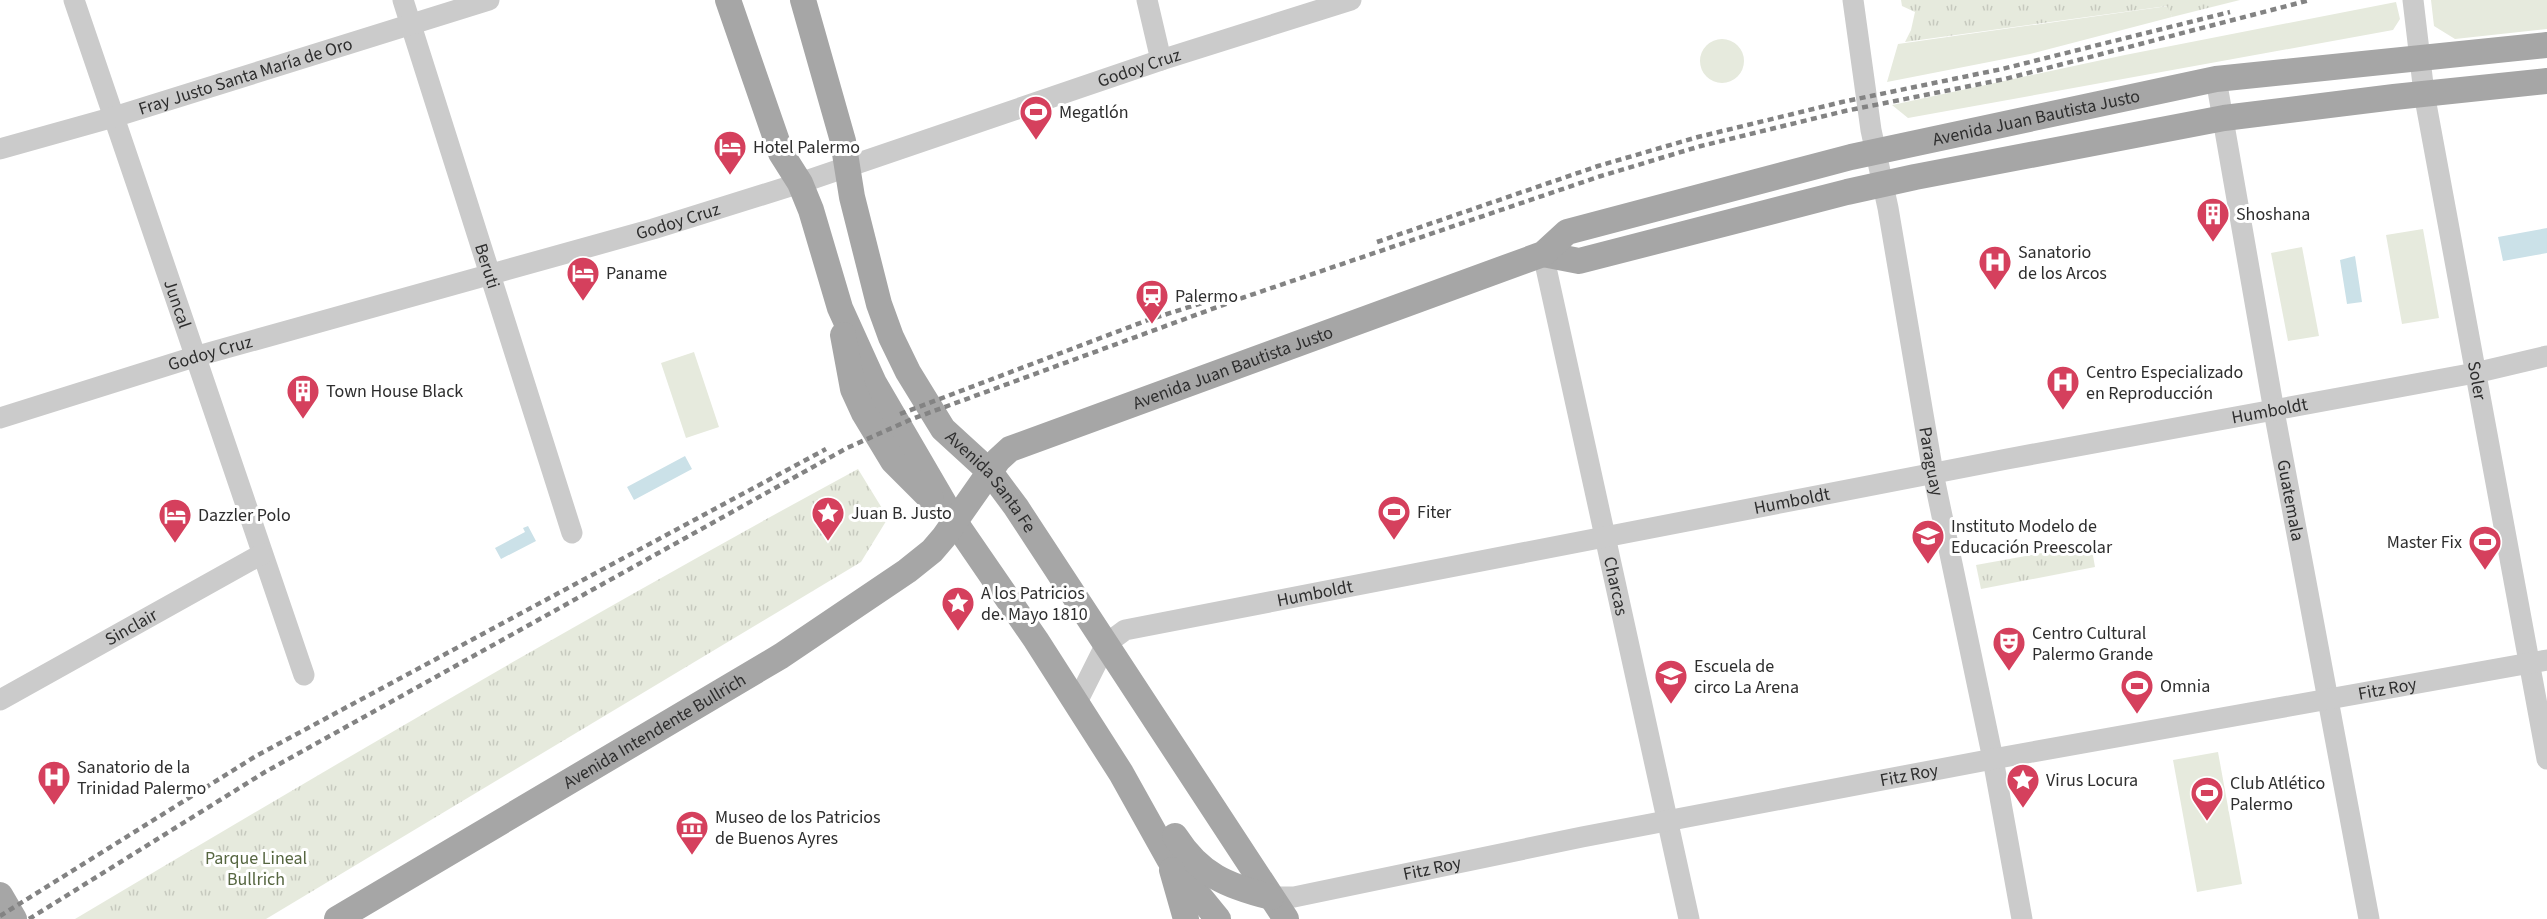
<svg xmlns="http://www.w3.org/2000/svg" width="2547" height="919" font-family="'Source Sans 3',sans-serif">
<defs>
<pattern id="park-tufts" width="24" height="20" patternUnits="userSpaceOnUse" patternTransform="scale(1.5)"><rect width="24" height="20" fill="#e6eadd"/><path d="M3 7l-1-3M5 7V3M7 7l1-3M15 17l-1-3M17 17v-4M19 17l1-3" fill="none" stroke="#c6c9be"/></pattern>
</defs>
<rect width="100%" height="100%" fill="#fff"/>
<path fill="#e6eadd" d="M2431,0H2547V29L2455,39L2434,26Z
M2396,2L2400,19L2393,30L1908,118L1892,105L2125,55Z
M2168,6L2172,17L2030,54L1887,82L1898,44Z
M1700 61a22 22 0 1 1 44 0a22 22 0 1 1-44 0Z
M2423,229L2439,318L2402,324L2386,235Z
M2302,247L2319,336L2288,341L2271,253Z
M694,352L719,427L686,438L661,363Z
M2218,752L2242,884L2197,892L2173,760Z"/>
<path fill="url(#park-tufts)" d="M1901,0H2240L2172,17L2167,6L1905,42L1911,30L1915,12L1902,6Z
M858,469L888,518L861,562L266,919H75C334,765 594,612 858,469Z
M2091,544L2095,567L1981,589L1976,565Z"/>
<path fill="#cbe1e8" d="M2547,228V253L2503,261L2498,237Z
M2355,256L2362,302L2347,304L2340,260Z
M685,456L692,469L634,500L627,487Z
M528,526L536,541L501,559L495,548L525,532L523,528Z"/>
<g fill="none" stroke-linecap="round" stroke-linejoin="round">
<g stroke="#cbcbcb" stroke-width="21">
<path id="s1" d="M74,0L304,675"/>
<path id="s2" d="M403,0L572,533"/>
<path d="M1147,0L1161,60"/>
<path id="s3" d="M1853,0L1871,130L1888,208L1933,473L1993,759L2022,919"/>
<path id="s4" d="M2413,0L2424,93L2547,759"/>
<path id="s5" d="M2216,79L2274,411L2369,919"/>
<path id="s6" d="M0,149L114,117L489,0"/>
<path id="s7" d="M1543,254L1689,919"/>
<path id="s8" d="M0,418L194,357L653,229L800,183L1161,60L1351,0"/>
<path id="s9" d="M0,700L262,554"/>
<path id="s10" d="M1076,704L1106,644L1125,630L2007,459L2475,373L2547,356"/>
<path id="s11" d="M1271,897H1294L1582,837L1993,759L2547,660"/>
</g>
<g stroke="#a6a6a6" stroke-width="26">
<path d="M728,0L781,153L800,183L811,210L840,308L874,383L955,522L1036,640L1121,773L1169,859L1218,919"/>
<path id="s12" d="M803,0L843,141L852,197L879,304L891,337L908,372L943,429L990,472L1016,507L1286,919"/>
<path d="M1543,254L1579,261L1847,192L1915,177L2224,118L2394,97L2547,81"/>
<path d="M843,335L853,389L864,413L893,461L931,499"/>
<path d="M1175,836C1200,875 1227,886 1271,897"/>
<path d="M1172,870L1186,919"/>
<path d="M0,895L14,919"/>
<path id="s13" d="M337,919L781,656L907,571L932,551L944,537L998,460L1010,449L1543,254L1567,232L1851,157L2216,79L2547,45"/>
</g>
<path stroke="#838383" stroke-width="4.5" stroke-dasharray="6 4.5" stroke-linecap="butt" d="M1377,242L1598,166L1698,137L1842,102L2002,69L2230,12
M900,414L1148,320L1221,297
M0,916L256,756L826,449
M29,919L265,772L847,448L912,419L1242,298L1601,176L1701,146L1845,111L2005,79L2310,0"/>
</g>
<defs>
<g id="stadium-pin" transform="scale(1.725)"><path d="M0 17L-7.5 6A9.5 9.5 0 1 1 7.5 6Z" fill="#d5405d" stroke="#fff"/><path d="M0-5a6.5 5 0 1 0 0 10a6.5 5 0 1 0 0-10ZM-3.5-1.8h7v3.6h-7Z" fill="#fff"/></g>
<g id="hotel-pin" transform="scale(1.725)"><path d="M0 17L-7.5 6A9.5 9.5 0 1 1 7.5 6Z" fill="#d5405d" stroke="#fff"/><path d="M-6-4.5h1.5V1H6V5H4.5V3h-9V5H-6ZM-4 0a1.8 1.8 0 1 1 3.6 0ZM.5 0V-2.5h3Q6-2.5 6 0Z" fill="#fff"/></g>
<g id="building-pin" transform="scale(1.725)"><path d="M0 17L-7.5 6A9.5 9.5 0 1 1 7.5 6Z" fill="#d5405d" stroke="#fff"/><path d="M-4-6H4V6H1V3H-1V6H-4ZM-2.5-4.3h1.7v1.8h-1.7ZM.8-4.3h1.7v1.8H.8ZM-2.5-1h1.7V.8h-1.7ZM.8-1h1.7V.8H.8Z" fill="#fff"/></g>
<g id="hospital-pin" transform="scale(1.725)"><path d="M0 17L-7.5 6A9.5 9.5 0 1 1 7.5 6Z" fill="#d5405d" stroke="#fff"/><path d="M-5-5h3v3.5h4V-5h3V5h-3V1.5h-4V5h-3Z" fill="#fff"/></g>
<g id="station-pin" transform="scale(1.725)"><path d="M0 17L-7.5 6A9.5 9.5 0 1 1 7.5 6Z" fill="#d5405d" stroke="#fff"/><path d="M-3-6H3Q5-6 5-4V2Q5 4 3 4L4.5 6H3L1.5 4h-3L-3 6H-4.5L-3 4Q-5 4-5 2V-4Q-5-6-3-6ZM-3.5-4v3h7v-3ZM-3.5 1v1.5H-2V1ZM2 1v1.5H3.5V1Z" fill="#fff"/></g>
<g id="sight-pin" transform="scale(1.725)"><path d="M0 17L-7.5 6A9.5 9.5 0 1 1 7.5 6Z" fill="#d5405d" stroke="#fff"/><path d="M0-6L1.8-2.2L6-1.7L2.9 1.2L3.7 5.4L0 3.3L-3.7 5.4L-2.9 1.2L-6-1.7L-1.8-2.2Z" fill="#fff"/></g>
<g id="school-pin" transform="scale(1.725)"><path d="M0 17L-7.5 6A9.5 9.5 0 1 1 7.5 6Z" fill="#d5405d" stroke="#fff"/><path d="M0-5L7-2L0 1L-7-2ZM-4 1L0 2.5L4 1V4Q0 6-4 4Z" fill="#fff"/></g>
<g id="theatre-pin" transform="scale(1.725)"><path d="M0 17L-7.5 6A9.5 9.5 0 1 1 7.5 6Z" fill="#d5405d" stroke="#fff"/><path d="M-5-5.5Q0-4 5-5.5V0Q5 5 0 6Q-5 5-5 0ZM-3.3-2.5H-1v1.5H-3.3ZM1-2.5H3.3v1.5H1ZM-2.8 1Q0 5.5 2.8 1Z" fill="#fff"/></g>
<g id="university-pin" transform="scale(1.725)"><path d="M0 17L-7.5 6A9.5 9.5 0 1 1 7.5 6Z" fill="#d5405d" stroke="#fff"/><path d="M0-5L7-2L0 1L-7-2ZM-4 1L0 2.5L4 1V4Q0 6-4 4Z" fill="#fff"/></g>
<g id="museum-pin" transform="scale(1.725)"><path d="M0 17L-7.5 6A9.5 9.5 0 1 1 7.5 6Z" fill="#d5405d" stroke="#fff"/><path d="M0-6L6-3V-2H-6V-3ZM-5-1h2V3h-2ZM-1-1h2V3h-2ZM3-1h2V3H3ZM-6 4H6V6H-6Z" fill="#fff"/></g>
</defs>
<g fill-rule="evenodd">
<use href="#stadium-pin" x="1036" y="112"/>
<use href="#hotel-pin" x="730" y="147"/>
<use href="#building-pin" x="2213" y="214"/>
<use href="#hospital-pin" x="1995" y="262"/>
<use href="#hotel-pin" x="583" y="273"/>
<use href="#station-pin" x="1152" y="296"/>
<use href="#hospital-pin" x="2063" y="382"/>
<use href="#building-pin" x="303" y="391"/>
<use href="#stadium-pin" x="1394" y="512"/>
<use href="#sight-pin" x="828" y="513"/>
<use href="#hotel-pin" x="175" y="515"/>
<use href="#school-pin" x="1928" y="536"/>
<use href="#stadium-pin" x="2485" y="542"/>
<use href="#sight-pin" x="958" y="603"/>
<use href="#theatre-pin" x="2009" y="643"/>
<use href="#university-pin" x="1671" y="676"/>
<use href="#stadium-pin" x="2137" y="686"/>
<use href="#hospital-pin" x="54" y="777"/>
<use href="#sight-pin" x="2023" y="780"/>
<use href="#stadium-pin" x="2207" y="793"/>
<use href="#museum-pin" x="692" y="827"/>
</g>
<g text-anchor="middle" stroke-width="6" stroke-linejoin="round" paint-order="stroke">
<g font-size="18" fill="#2e2e2e" stroke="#fff">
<text dy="6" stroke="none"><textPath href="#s8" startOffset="1192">Godoy Cruz</textPath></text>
<text dy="6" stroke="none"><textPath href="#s6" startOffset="256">Fray Justo Santa María de Oro</textPath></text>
<text dy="6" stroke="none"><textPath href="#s13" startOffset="1912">Avenida Juan Bautista Justo</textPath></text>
<text dy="6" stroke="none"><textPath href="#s8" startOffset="706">Godoy Cruz</textPath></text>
<text dy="6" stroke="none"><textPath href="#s2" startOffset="279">Beruti</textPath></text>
<text dy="6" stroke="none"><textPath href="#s1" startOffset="321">Juncal</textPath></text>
<text dy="6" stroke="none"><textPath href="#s8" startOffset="220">Godoy Cruz</textPath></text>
<text dy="6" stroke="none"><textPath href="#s13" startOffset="1066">Avenida Juan Bautista Justo</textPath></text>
<text dy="6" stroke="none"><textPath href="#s4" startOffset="386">Soler</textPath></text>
<text dy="6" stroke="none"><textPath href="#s10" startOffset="1256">Humboldt</textPath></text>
<text dy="6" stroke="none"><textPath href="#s3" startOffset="468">Paraguay</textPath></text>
<text dy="6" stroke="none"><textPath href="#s12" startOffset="526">Avenida Santa Fe</textPath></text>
<text dy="6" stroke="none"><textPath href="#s5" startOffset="428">Guatemala</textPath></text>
<text dy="6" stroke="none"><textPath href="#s10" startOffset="770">Humboldt</textPath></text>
<text dy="6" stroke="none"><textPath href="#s7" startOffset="340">Charcas</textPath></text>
<text dy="6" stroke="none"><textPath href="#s10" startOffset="284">Humboldt</textPath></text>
<text dy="6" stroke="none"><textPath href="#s9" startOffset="150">Sinclair</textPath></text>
<text dy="6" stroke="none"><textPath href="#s11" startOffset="1136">Fitz Roy</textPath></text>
<text dy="6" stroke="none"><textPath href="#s13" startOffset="369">Avenida Intendente Bullrich</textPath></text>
<text dy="6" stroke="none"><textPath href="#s11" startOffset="650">Fitz Roy</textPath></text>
<text dy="6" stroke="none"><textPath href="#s11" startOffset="164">Fitz Roy</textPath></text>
</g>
<g font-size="18" fill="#2e2e2e" stroke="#fff" text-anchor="start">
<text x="1059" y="118">Megatlón</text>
<text x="753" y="153">Hotel Palermo</text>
<text x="2236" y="220">Shoshana</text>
<text x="2018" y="258">Sanatorio<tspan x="2018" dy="21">de los Arcos</tspan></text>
<text x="606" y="279">Paname</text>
<text x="1175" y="302">Palermo</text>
<text x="2086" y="378">Centro Especializado<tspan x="2086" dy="21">en Reproducción</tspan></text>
<text x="326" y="397">Town House Black</text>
<text x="1417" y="518">Fiter</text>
<text x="851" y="519">Juan B. Justo</text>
<text x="198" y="521">Dazzler Polo</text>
<text x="1951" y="532">Instituto Modelo de<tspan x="1951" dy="21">Educación Preescolar</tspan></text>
<text x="2462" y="548" text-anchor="end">Master Fix</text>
<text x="981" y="599">A los Patricios<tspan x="981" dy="21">de. Mayo 1810</tspan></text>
<text x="2032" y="639">Centro Cultural<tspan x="2032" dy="21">Palermo Grande</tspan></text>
<text x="1694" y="672">Escuela de<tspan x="1694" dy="21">circo La Arena</tspan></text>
<text x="2160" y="692">Omnia</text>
<text x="77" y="773">Sanatorio de la<tspan x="77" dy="21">Trinidad Palermo</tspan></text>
<text x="2046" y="786">Virus Locura</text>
<text x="2230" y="789">Club Atlético<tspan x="2230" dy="21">Palermo</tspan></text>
<text x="715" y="823">Museo de los Patricios<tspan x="715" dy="21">de Buenos Ayres</tspan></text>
</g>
<g font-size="18" fill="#566640" stroke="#fff">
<text x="256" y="864">Parque Lineal<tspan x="256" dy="21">Bullrich</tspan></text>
</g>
</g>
</svg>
